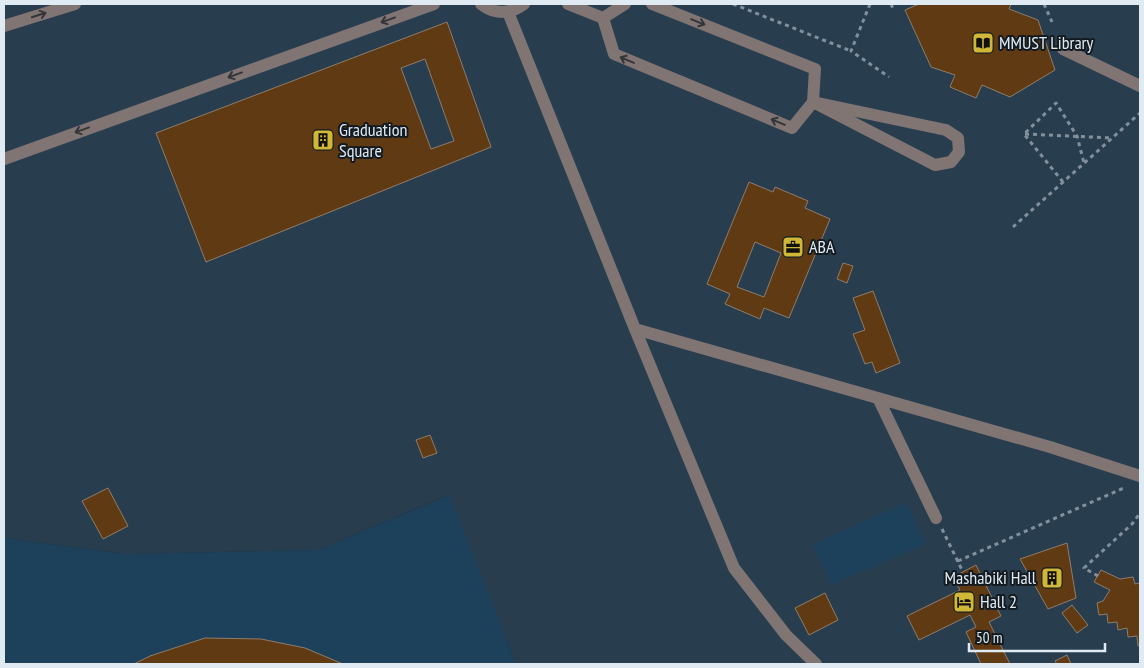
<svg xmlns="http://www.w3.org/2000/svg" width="1144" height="668" font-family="'PT Sans Narrow',sans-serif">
<rect width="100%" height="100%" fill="#233340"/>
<path fill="#283e4f" d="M4,4H1140V664H516L448,495L318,550L126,554L4,538Z"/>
<path fill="#1d405b" d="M449,495L516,664H4V538L126,554L318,550Z
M906,503L925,544L831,585L813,544Z"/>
<path fill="#603a12" stroke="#8e7c6c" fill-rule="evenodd" d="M919,4H1011L1009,9L1038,20L1055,70L1010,97L982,85L976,98L950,87L955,75L931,67L905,10Z
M447,22L491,147L206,262L156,133Z
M425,59L454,141L431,149L401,68Z
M749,182L773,192L775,187L808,201L805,208L830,219L789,318L764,308L760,319L725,304L730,294L707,284ZM755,242L781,253L764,297L737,287Z
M843,263L853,266L847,283L837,279Z
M873,291L900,363L876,373L872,362L865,364L853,334L865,330L853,298Z
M430,435L437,453L423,458L416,440Z
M108,488L128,526L103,539L82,501Z
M1067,543L1076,598L1048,609L1020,559Z
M976,565L1001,616L989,622L1010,664H981L966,632L976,627L970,615L919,640L907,616L960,590L953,577Z
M1101,570L1120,579L1133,577L1135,584L1140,583V645L1138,646L1137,636L1128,637L1127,628L1118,630L1117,622L1108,623L1107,614L1099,615L1097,603L1103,601L1110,590L1094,582Z
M825,593L838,620L809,635L795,608Z
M1072,605L1088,625L1077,633L1062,613Z
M205,638L261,639L305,648L343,664H134L150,656Z
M1067,655L1071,664H1057L1055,661Z"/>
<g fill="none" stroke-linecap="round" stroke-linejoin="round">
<path stroke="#83909b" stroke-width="3" stroke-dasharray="4 4" stroke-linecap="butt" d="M733,4L851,51
M870,4L851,51L889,77
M891,4L894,11
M1044,4L1052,22
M1025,134L1112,138
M1063,182L1024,134L1056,103L1077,136L1084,163
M1013,227L1140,113
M942,529L963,572
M958,561L1126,487
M1098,576L1084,568L1132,524L1140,513"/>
<path stroke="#807573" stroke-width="12" d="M481,4C495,15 510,14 524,4
M568,4L603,18
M508,12L635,329L1050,447L1140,476
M603,18L614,54L792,128L813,102L815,69L652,4
M603,18L625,4
M4,26L75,4
M1063,49L1140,86
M813,102L946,130L958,138L959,152L951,162L935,165Z
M4,159L434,4
M635,329L734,568L786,635L816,664
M878,398L936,518"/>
</g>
<defs><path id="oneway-shaft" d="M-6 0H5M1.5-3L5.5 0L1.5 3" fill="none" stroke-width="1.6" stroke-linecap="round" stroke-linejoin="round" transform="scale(1.25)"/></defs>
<g stroke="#343539">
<use href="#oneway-shaft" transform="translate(39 15) rotate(-18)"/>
<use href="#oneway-shaft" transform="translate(388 20) rotate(160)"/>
<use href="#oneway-shaft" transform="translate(698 22) rotate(22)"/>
<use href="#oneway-shaft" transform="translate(627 60) rotate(-157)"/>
<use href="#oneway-shaft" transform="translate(235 75) rotate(160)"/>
<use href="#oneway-shaft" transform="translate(778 122) rotate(-157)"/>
<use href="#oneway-shaft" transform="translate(82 130) rotate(160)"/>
</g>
<defs>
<g id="library-square" transform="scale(1.125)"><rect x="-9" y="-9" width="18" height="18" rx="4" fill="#d0b836" stroke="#131a20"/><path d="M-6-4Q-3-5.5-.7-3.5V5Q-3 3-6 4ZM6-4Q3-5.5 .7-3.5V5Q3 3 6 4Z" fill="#111"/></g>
<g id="building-square" transform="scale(1.125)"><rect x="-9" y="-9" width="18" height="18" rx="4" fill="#d0b836" stroke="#131a20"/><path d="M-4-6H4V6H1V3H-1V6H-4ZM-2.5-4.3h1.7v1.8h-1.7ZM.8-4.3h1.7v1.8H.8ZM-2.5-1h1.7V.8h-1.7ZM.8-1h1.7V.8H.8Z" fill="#111"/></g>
<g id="office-square" transform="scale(1.125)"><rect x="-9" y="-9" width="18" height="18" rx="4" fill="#d0b836" stroke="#131a20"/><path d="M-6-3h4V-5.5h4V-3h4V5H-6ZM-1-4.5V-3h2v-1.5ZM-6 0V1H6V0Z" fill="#111"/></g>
<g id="hotel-square" transform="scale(1.125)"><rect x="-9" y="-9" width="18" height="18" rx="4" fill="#d0b836" stroke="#131a20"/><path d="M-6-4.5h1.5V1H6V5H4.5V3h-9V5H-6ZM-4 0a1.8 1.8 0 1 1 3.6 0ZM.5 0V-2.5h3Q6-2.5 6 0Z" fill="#111"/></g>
</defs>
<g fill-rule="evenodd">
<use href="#library-square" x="983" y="43"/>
<use href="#building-square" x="323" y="140"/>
<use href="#office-square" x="793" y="247"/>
<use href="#building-square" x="1052" y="578"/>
<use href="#hotel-square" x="964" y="602"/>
</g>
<g text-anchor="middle" stroke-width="4" stroke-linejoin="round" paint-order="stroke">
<g font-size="18" fill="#e0eaf3" stroke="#131a20" text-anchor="start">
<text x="999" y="49">MMUST Library</text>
<text x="339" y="136">Graduation<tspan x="339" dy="21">Square</tspan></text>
<text x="809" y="253">ABA</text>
<text x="1036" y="584" text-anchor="end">Mashabiki Hall</text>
<text x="980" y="608">Hall 2</text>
</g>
</g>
<rect width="1144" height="668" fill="none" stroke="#e0eaf3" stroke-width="10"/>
<path d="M969 643v8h136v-8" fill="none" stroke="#e0eaf3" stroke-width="2.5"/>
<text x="976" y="643" font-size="15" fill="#e0eaf3" stroke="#131a20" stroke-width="4" paint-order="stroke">50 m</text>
</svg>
